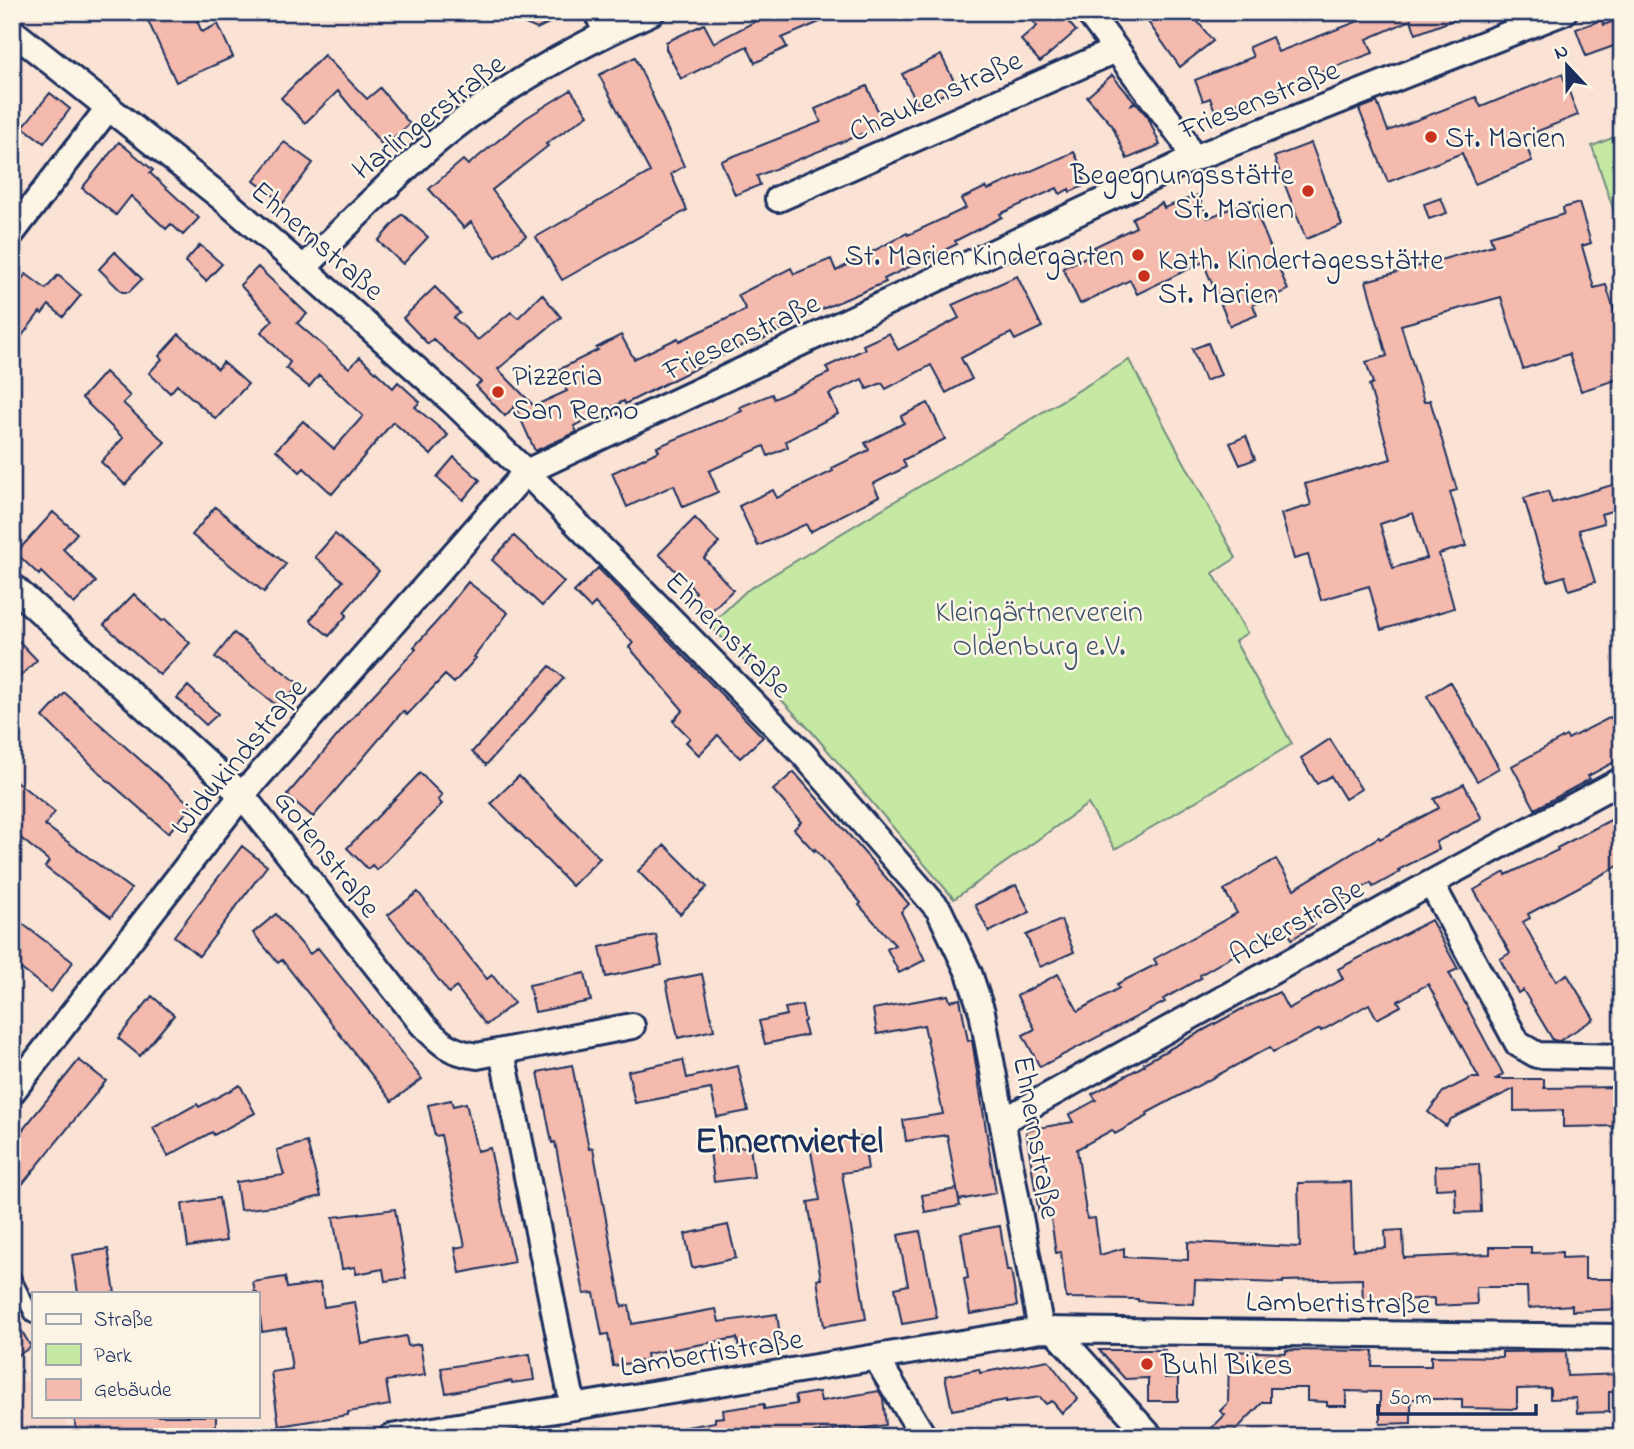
<svg xmlns="http://www.w3.org/2000/svg" width="1634" height="1449" font-family="'Indie Flower',sans-serif">
<rect width="100%" height="100%" fill="#fae3d4"/>
<filter id="ink" filterUnits="userSpaceOnUse"><feTurbulence type="fractalNoise" baseFrequency=".0143" numOctaves="2"/><feDisplacementMap in="SourceGraphic" scale="14" xChannelSelector="R" yChannelSelector="G"/><feConvolveMatrix kernelMatrix="1 2 1 2 8 2 1 2 1" color-interpolation-filters="sRGB"/></filter>
<g filter="url(#ink)">
<path fill="#f8d7c8" d="M33,1380V1416H66L69,1437H12V1384Z"/>
<path fill="#c5e9a3" stroke="#708c80" stroke-width="2" d="M1622,134V235L1592,146Z
M1129,360L1236,558L1213,573L1247,633L1235,641L1292,744L1115,849L1088,804L954,899L812,732L710,625L746,591Z"/>
<path fill="#f4baad" stroke="#1b2f5e" stroke-width="2" fill-rule="evenodd" d="M144,12H193L202,32L218,24L233,57L176,82Z
M497,12H571L537,29Z
M773,12H843L782,38L787,47L755,63L747,46L681,79L666,49V42L704,24L714,43Z
M1026,12H1060L1076,31L1040,62L1021,40L1037,26Z
M1141,12H1190L1213,41L1180,67Z
M1361,12L1469,14L1416,34L1411,20L1367,39L1373,53L1291,83L1292,85L1265,96L1264,93L1215,111L1210,98L1203,101L1195,80L1253,57L1249,47L1272,37L1278,52L1364,19Z
M1622,18V43L1586,56L1576,29L1602,20L1604,25Z
M324,55L367,99L380,88L410,124L383,146L338,91L305,123L281,98Z
M941,55L957,87L919,107L902,74Z
M635,57L684,166L671,174L687,210L562,280L536,237L650,172L599,75Z
M1562,74L1578,115L1523,137L1532,161L1475,184L1462,153L1388,182L1359,109L1377,102L1388,131L1476,97L1481,107Z
M1112,75L1135,102L1130,106L1136,103L1148,117L1160,145L1127,159L1112,125L1087,97Z
M867,86L884,125L757,176L760,185L735,195L721,161L821,122L815,109Z
M571,90L588,115L546,144L548,146L492,190L526,236L496,257L471,222L464,228L429,189L463,160L468,165L526,118Z
M50,93L70,109L44,143L23,127Z
M119,142L153,170L150,173L199,218L183,235L171,224L166,229L131,196L116,215L82,188Z
M284,142L313,163L283,203L254,181Z
M1311,143L1342,225L1306,239L1274,157Z
M1074,152L1083,171L1080,172L1086,185L1070,192L1069,189L1060,194L1057,188L1000,214L1002,217L955,241L957,244L884,279L886,282L820,310L755,343L754,340L714,359L625,404L624,401L574,426L577,432L535,451L515,406L505,416L476,386L481,382L433,339L428,344L403,318L435,287L460,313L454,318L478,340L511,312L518,318L542,294L561,317L498,369L534,406L567,391L556,371L598,350L596,348L621,335L634,359L678,338L679,341L746,310L738,295L791,268L794,274L831,259L836,271L907,233L908,235L966,208L961,199L986,187L988,190Z
M1198,195L1208,218L1251,200L1288,290L1253,305L1257,315L1230,326L1203,262L1137,294L1130,280L1080,304L1063,268L1096,252L1094,247L1136,227L1132,218L1162,203L1164,208Z
M1441,198L1447,213L1429,219L1424,204Z
M1579,203L1591,243L1582,246L1594,288L1606,285L1618,323L1622,322V378L1581,391L1569,354L1523,369L1501,297L1401,325L1424,402L1430,400L1457,490L1450,492L1466,546L1439,554L1454,608L1381,630L1369,586L1321,600L1308,555L1294,559L1281,514L1311,505L1305,484L1391,459L1369,385L1373,383L1366,362L1387,356L1366,281L1493,245L1490,236L1564,214L1563,208ZM1413,513L1427,558L1393,568L1380,524Z
M402,214L428,237L403,264L378,241Z
M200,245L222,264L206,281L185,262Z
M115,252L142,279L129,292H122L99,269Z
M258,267L307,314L297,323L349,368L360,357L393,388L398,382L420,402L415,407L448,435L431,455L393,422L332,494L304,468L300,472L276,450L303,421L334,449L363,416L319,375L309,387L286,368L290,362L261,332L273,320L240,285Z
M26,274L46,289L58,275L81,295L63,317L49,305L42,314L40,312L12,349V292Z
M1017,276L1042,327L1015,340L1011,333L961,358L972,379L946,393L931,365L886,389L882,383L867,389L862,379L829,394L838,414L786,441L788,447L768,456L764,446L709,471L718,492L683,507L674,485L627,507L612,473L659,451L657,447L742,411L740,407L772,394L774,399L829,373L826,367L865,349L863,345L889,333L898,350L959,318L952,305Z
M179,334L218,369L223,362L248,384L216,419L177,385L170,393L149,373L162,359L159,356Z
M1208,343L1221,375L1205,381L1192,349Z
M105,372L130,396L123,403L165,442L125,485L101,462L123,438L82,398Z
M928,403L945,439L903,460L906,467L873,484L879,496L810,532L806,524L758,546L739,506L773,490L777,498L833,471L832,468L869,450L865,443L904,423L901,416Z
M1246,436L1255,459L1240,465L1230,443Z
M454,457L480,480L463,500L437,477Z
M1622,482V508L1601,514L1604,523L1579,530L1595,582L1569,590L1565,576L1548,581L1524,498L1548,491L1552,503Z
M215,507L286,564L264,592L192,535Z
M53,512L77,533L63,549L96,582L74,604L41,572L39,575L16,553Z
M695,518L719,543L704,558L733,590L709,613L692,596L696,592L659,554Z
M335,534L379,571L344,612L347,615L329,636L310,620L343,581L315,557Z
M514,536L564,582L542,606L492,560Z
M598,568L763,737L740,758L718,735L699,755L686,742L690,738L673,721L683,710L629,647L633,643L595,603L590,608L574,592Z
M468,582L508,613L474,657L476,658L454,683L445,675L407,715L403,711L313,817L287,795L361,708L416,649L414,647L448,609L447,608Z
M134,594L162,621L165,619L190,643L160,675L104,625Z
M234,633L299,684L280,708L215,657Z
M12,634L37,660L12,684Z
M550,666L564,678L486,765L472,752Z
M1450,682L1499,768L1477,781L1427,696Z
M188,686L218,714L206,725L177,698Z
M65,693L192,806L168,833L106,779L43,717Z
M1611,717L1622,737V758L1588,776L1590,779L1535,809L1512,766L1566,736L1568,739Z
M1330,739L1361,789L1345,799L1331,776L1317,784L1301,758Z
M794,772L909,904L901,912L925,960L899,973L887,949L895,945L859,905L861,903L815,849L814,851L794,829L801,822L773,790Z
M420,773L442,795L438,800L442,804L377,870L372,865L368,869L347,848Z
M519,776L600,858L572,886L491,803Z
M12,778L55,812L45,825L131,889L111,917L45,867L49,861L12,831Z
M1464,784L1482,819L1436,842L1439,849L1398,870L1400,872L1373,887L1371,883L1311,918L1315,925L1292,939L1284,926L1200,975L1201,978L1163,999L1165,1002L1040,1067L1023,1035L1035,1029L1017,996L1058,974L1078,1011L1119,988L1117,984L1157,964L1154,959L1237,913L1224,890L1260,868L1276,859L1294,889L1379,837L1380,839L1439,808L1434,799Z
M1622,814V864L1528,914L1530,918L1523,922L1556,981L1567,974L1594,1019L1559,1041L1553,1040L1523,990L1518,993L1500,959L1510,953L1474,890L1505,872L1506,875L1558,850L1557,848Z
M665,845L707,887L680,914L638,871Z
M242,846L267,866L199,956L174,936Z
M1016,885L1030,912L989,932L975,905Z
M418,892L487,979L492,975L514,1003L486,1025L456,987L449,993L388,915Z
M276,914L310,954L318,948L422,1079L392,1101L282,960L278,963L253,933Z
M12,916L73,962L51,992L12,962Z
M1061,920L1074,952L1040,967L1026,935Z
M1431,920L1458,969L1449,973L1503,1074L1496,1079H1544V1088L1622,1087V1126L1563,1127V1110L1514,1111V1089L1451,1119L1446,1126L1428,1112L1443,1092L1471,1078H1479L1428,984L1398,1001L1401,1006L1377,1019L1369,1004L1321,1031L1320,1029L1273,1052L1270,1047L1147,1113L1148,1116L1115,1134L1112,1130L1077,1149L1087,1219L1095,1218L1100,1255L1124,1248V1257L1188,1260V1242L1300,1247L1298,1183L1351,1182L1353,1250L1386,1248L1385,1231L1403,1230L1404,1258L1490,1254V1247H1531V1253L1562,1252V1258L1585,1257V1279H1622V1309L1572,1311V1305L1528,1308L1527,1287H1476L1477,1304L1434,1306V1298L1363,1302L1362,1279L1283,1281V1283L1195,1280L1194,1304L1138,1301V1299L1066,1298L1061,1252L1056,1253L1050,1212L1039,1214L1026,1130L1073,1122L1069,1115L1096,1100L1092,1094L1145,1065L1144,1063L1240,1010L1279,992L1288,1009L1343,979L1338,969Z
M656,935L662,965L606,977L600,947Z
M585,973L591,1001L535,1012L529,985Z
M702,974L714,1030L678,1038L666,981Z
M948,995L950,1001L960,999L968,1041L972,1040L996,1193L959,1200L947,1135L906,1141L903,1120L943,1114L924,1025L877,1034L873,1009Z
M152,996L174,1015L140,1056L118,1038Z
M802,1005L805,1021L803,1022L807,1035L765,1044L759,1021L787,1015L785,1008Z
M79,1060L106,1081L12,1197V1143Z
M683,1060L687,1078L738,1066L748,1111L717,1117L711,1089L635,1103L628,1071Z
M572,1065L589,1149L593,1148L622,1307L629,1305L632,1324L716,1309L719,1322L777,1314L781,1344L739,1350L737,1338L646,1354L647,1360L613,1366L608,1334L602,1335L594,1293L584,1294L555,1142L552,1143L538,1072Z
M240,1085L255,1113L214,1135L212,1132L168,1156L153,1128L197,1104L199,1107Z
M451,1100L453,1106L466,1103L477,1151L490,1148L514,1262L460,1273L455,1248L465,1246L441,1135L435,1136L428,1105Z
M863,1137L868,1169L842,1173L866,1319L824,1326L817,1279H821L808,1202L820,1200L810,1146Z
M307,1142L321,1196L291,1204L240,1210L236,1182L284,1175L277,1150Z
M750,1146L754,1177L714,1182L710,1151Z
M1479,1164L1481,1212L1456,1213L1455,1188L1436,1189L1435,1166Z
M957,1189L960,1206L925,1212L922,1195Z
M219,1198L226,1241L188,1247L182,1204Z
M395,1209L406,1278L385,1281L383,1269L356,1274L355,1267L342,1269L333,1217Z
M728,1225L736,1258L692,1268L685,1234Z
M1000,1226L1007,1270H1011L1017,1306L970,1314L964,1279L968,1278L961,1233Z
M920,1231L937,1318L902,1324L895,1288L908,1285L898,1235Z
M108,1249L115,1293H78L72,1255Z
M285,1277L287,1288L320,1283L324,1307L355,1302L362,1344L406,1336L408,1346L420,1344L425,1375L386,1381L390,1405L348,1412V1415L279,1426L271,1372L292,1369L286,1328L262,1332L257,1293H255L253,1282Z
M12,1314L31,1347L12,1359Z
M1099,1350H1165V1378H1178V1401H1148V1378L1125,1379Z
M1286,1350L1373,1351L1372,1366H1431V1356L1502,1357V1352L1566,1351L1567,1376L1622,1374V1392H1609V1412L1577,1413L1576,1398L1550,1399V1388L1517,1389V1409L1462,1408V1399H1411V1423L1380,1424V1392L1346,1391V1406H1327V1402L1307,1401V1388H1270V1402H1263L1229,1437H1202L1225,1415L1220,1411L1228,1403L1229,1351L1286,1353Z
M530,1354L534,1380L512,1383L511,1381L446,1393L441,1368Z
M1048,1360L1078,1399L1062,1413L1052,1401L1046,1404L1040,1397L1006,1402V1400L952,1410L945,1376L979,1369L980,1373Z
M879,1391L883,1398L886,1425L846,1431V1428L789,1437H682L681,1428L715,1422V1418L724,1417L723,1410L764,1404V1409L797,1404L795,1396L819,1392L821,1401Z
M74,1416H216V1426L163,1434V1437H77Z"/>
<g fill="none" stroke-linecap="round" stroke-linejoin="round">
<g stroke="#1b2f5e" stroke-width="18">
<path id="service" d="M12,1275L33,1316"/>
</g>
<g stroke="#1b2f5e" stroke-width="30">
<path id="minor" d="M597,12L606,33
M1088,12L1183,139L1192,159
M12,31L222,198L296,262L452,401L526,472L804,755L939,910L969,973L982,1012L1041,1330
M778,199L1116,50
M12,233L109,107
M304,268C345,227 386,185 430,147C496,90 574,47 652,12
M12,586L242,795L422,1024C441,1044 450,1052 477,1056L632,1026
M1431,883L1518,1044L1537,1055L1622,1057
M502,1052L573,1406
M12,1092L242,795L526,472L1192,159L1564,12
M1003,1121L1431,883L1622,780
M1054,1330L1151,1437
M876,1358L924,1437
M391,1437L1041,1330L1622,1337"/>
</g>
<use href="#service" stroke="#fcf5e5" stroke-width="12"/>
<use href="#minor" stroke="#fcf5e5" stroke-width="24"/>
</g>
</g>
<g fill="#c8321e" stroke="#fcf5e5" stroke-width="2.5">
<circle cx="1431" cy="137" r="7"/>
<circle cx="1308" cy="191" r="7"/>
<circle cx="1138" cy="255" r="7"/>
<circle cx="1144" cy="276" r="7"/>
<circle cx="498" cy="392" r="7"/>
<circle cx="1147" cy="1364" r="7"/>
</g>
<g text-anchor="middle" stroke-width="5" stroke-linejoin="round" paint-order="stroke">
<g font-size="30" fill="#1b2f5e" stroke="#fcf5e5">
<text transform="translate(935 95) rotate(-24)" y="10">Chaukenstraße</text>
<text transform="translate(1259 99) rotate(-22)" y="10">Friesenstraße</text>
<text transform="translate(428 116) rotate(-38)" y="10">Harlingerstraße</text>
<text transform="translate(318 240) rotate(41)" y="10">Ehnernstraße</text>
<text transform="translate(741 336) rotate(-25)" y="10">Friesenstraße</text>
<text transform="translate(729 634) rotate(45)" y="10">Ehnernstraße</text>
<text transform="translate(238 756) rotate(-50)" y="10">Widukindstraße</text>
<text transform="translate(328 853) rotate(52)" y="10">Gotenstraße</text>
<text transform="translate(1296 921) rotate(-29)" y="10">Ackerstraße</text>
<text transform="translate(1038 1137) rotate(80)" y="10">Ehnernstraße</text>
<text transform="translate(1338 1302) rotate(1)" y="10">Lambertistraße</text>
<text transform="translate(711 1352) rotate(-9)" y="10">Lambertistraße</text>
</g>
<g font-size="30" fill="#1b2f5e" stroke="#fcf5e5" text-anchor="start">
<text x="1445" y="147">St. Marien</text>
<text x="1294" y="184" text-anchor="end">Begegnungsstätte<tspan x="1294" dy="34">St. Marien</tspan></text>
<text x="1124" y="265" text-anchor="end">St. Marien Kindergarten</text>
<text x="1158" y="269">Kath. Kindertagesstätte<tspan x="1158" dy="34">St. Marien</tspan></text>
<text x="512" y="385">Pizzeria<tspan x="512" dy="34">San Remo</tspan></text>
<text x="1161" y="1374">Buhl Bikes</text>
</g>
<g font-size="30" fill="#3d546c" stroke="#fcf5e5">
<text x="1039" y="621">Kleingärtnerverein<tspan x="1039" dy="34">Oldenburg e.V.</tspan></text>
</g>
<g font-size="37" font-weight="bold" fill="#1b2f5e" stroke="#fcf5e5">
<text x="789" y="1152">Ehnernviertel</text>
</g>
</g>
<rect width="1634" height="1449" fill="none" stroke="#fcf5e5" stroke-width="42"/>
<rect x="21" y="21" width="1592" height="1407" fill="none" stroke="#1b2f5e" stroke-width="2.5" filter="url(#ink)"/>
<rect x="32" y="1292" width="228" height="126" fill="#fcf5e5" stroke="#a2a6af" stroke-width="2"/>
<rect x="46" y="1314" width="35" height="10" fill="#fcf5e5" stroke="#a2a6af" stroke-width="2"/>
<text x="94" y="1326" font-size="21" fill="#1b2f5e">Straße</text>
<rect x="46" y="1344" width="35" height="21" fill="#c5e9a3" stroke="#a2a6af" stroke-width="2"/>
<text x="94" y="1362" font-size="21" fill="#1b2f5e">Park</text>
<rect x="46" y="1379" width="35" height="21" fill="#f4baad" stroke="#a2a6af" stroke-width="2"/>
<text x="94" y="1396" font-size="21" fill="#1b2f5e">Gebäude</text>
<g transform="translate(1567 66) rotate(338)" stroke="#fcf5e5" stroke-width="5" paint-order="stroke">
<path d="M0-5L12 26L0 18L-12 26Z" fill="#1b2f5e"/>
<text y="-10" font-size="19" font-weight="bold" text-anchor="middle" fill="#1b2f5e">N</text>
</g>
<path d="M1378 1404v10h158v-10" fill="none" stroke="#1b2f5e" stroke-width="3.5"/>
<text x="1389" y="1404" font-size="21" fill="#1b2f5e" stroke="#fcf5e5" stroke-width="5" paint-order="stroke">50 m</text>
</svg>
